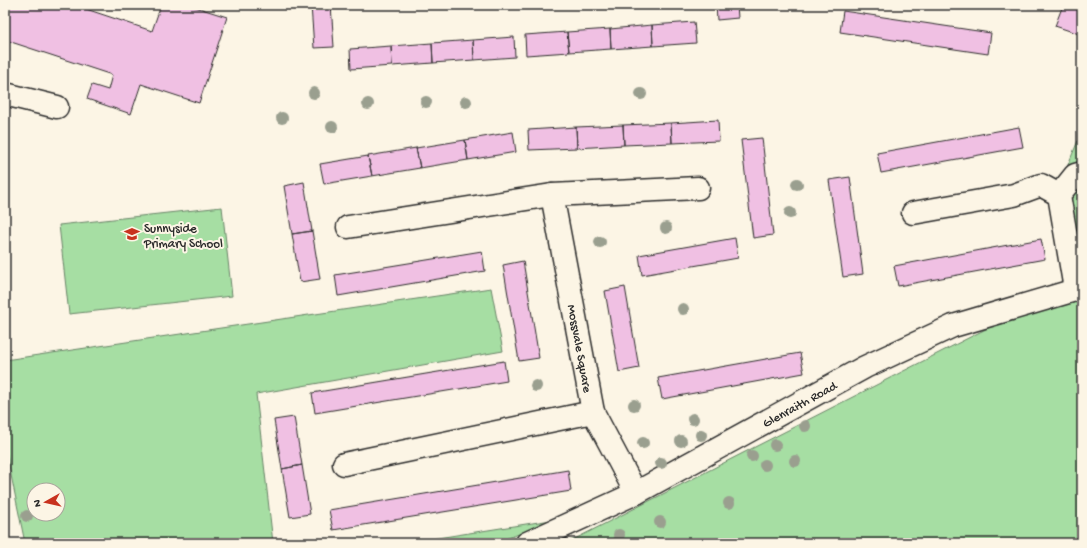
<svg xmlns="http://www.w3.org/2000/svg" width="1087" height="548" font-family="'Gochi Hand',sans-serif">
<rect width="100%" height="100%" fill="#fcf5e5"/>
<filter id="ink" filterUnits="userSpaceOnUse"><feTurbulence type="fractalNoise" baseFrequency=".025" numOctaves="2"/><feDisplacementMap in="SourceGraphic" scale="8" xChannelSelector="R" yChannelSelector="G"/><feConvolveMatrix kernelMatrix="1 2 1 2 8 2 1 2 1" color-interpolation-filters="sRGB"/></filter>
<g filter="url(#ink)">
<path fill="#a6dea3" stroke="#688467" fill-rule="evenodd" d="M1082,131V543H567L1072,285L1060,184Z
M222,207L232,296L69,314L59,225Z
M491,288L503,351L256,394L273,543H25L5,446V360ZM34,490H58V514H34Z
M564,518L494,543H406Z"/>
<path fill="#f0c0e3" stroke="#2b2b2b" d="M7,5H74L152,31L161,5H189L227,17L199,103L141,84L131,114L87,99L92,85L108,90L112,75L5,40V11Z
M311,5H331L334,47L314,48Z
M716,5H737L738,18L717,20Z
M1063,5H1082V35L1055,26Z
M843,11L991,33L988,54L840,32Z
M694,22L696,43L653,46L652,25Z
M652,25L653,46L611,49L610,29Z
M610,29L611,49L569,52L567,32Z
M567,32L569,52L526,55L525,35Z
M514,37L515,57L474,60L473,40Z
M473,40L474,60L433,63L432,43Z
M432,43L433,63L392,66L391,46Z
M391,46L392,66L351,69L350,49Z
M718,120L719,141L672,143L671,123Z
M671,123L672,143L624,145L623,125Z
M623,125L624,145L577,148L576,127Z
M576,127L577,148L529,150L528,130Z
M1019,127L1023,147L881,173L877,153Z
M513,132L516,152L468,160L465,140Z
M762,138L773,235L753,238L741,140Z
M465,140L468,160L420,168L416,148Z
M416,148L420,168L372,176L368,156Z
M368,156L372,176L324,184L320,164Z
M850,177L863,274L843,277L829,180Z
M304,182L312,231L292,234L284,186Z
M312,231L320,279L300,282L292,234Z
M735,238L738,258L642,275L639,255Z
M1041,239L1045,259L898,286L894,266Z
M482,251L485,271L338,296L335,275Z
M523,261L539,358L519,361L503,265Z
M625,287L639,368L619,372L605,291Z
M800,353L804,373L662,399L658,378Z
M504,361L507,381L315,413L312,393Z
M294,417L302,465L282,469L274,420Z
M302,465L310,514L290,517L282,469Z
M568,470L571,491L333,530L329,510Z"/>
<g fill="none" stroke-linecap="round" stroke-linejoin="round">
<g stroke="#2b2b2b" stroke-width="25">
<g id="minor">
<path d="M5,94L57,107"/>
<path id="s1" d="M552,195L593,412L636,493"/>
<path d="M1059,195L1075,175L1082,173"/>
<path d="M913,213L1014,195L1041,185L1059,195L1075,289"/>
<path d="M348,227L552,195L698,188"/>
<path d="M344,464L593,412"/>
<path id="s2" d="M527,543L636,493L865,367L953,326L1082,288"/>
</g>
</g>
<use href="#minor" stroke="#fcf5e5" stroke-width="22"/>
</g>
<g fill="#9a9f8f">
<circle cx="314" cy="93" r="6"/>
<circle cx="641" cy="94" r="6"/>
<circle cx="426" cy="102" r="6"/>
<circle cx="466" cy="102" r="6"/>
<circle cx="368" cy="104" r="6"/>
<circle cx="282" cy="118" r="6"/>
<circle cx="332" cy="127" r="6"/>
<circle cx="797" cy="184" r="6"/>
<circle cx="790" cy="213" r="6"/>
<circle cx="666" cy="228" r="6"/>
<circle cx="600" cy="242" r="6"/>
<circle cx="683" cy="309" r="6"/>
<circle cx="536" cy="386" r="6"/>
<circle cx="634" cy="405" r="6"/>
<circle cx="693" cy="419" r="6"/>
<circle cx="805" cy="426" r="6"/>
<circle cx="701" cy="435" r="6"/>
<circle cx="681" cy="441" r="6"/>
<circle cx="643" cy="443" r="6"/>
<circle cx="775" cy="445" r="6"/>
<circle cx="752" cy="456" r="6"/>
<circle cx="795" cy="461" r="6"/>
<circle cx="661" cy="463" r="6"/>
<circle cx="765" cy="465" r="6"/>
<circle cx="729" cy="503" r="6"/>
<circle cx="27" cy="516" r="6"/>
<circle cx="660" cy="522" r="6"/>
<circle cx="619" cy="535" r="6"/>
</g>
</g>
<defs>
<g id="school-bare" transform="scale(1.2)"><path d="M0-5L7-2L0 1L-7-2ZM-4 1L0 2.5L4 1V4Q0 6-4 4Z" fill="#c8321e" stroke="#fcf5e5" stroke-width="2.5" paint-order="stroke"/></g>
</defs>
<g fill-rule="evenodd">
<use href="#school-bare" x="132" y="234"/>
</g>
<g text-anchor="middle" stroke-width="4" stroke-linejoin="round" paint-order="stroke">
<g font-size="13" fill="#2b2b2b" stroke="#fcf5e5" text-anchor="start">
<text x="144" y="232">Sunnyside<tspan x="144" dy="15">Primary School</tspan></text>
</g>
<g font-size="13" fill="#2b2b2b" stroke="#fcf5e5">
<text dy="5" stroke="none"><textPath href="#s1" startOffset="156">Mossvale Square</textPath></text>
<text dy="5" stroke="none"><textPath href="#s2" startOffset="306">Glenraith Road</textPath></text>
</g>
</g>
<rect width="1087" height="548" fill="none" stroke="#fcf5e5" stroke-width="20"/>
<rect x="10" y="10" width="1067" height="528" fill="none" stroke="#2b2b2b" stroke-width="1.5" filter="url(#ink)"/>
<g transform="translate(46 502) rotate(262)"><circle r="19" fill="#fcf5e5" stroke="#a8a49b"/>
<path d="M0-3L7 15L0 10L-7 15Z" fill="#c8321e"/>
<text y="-6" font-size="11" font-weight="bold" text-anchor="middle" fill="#2b2b2b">N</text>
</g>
</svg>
